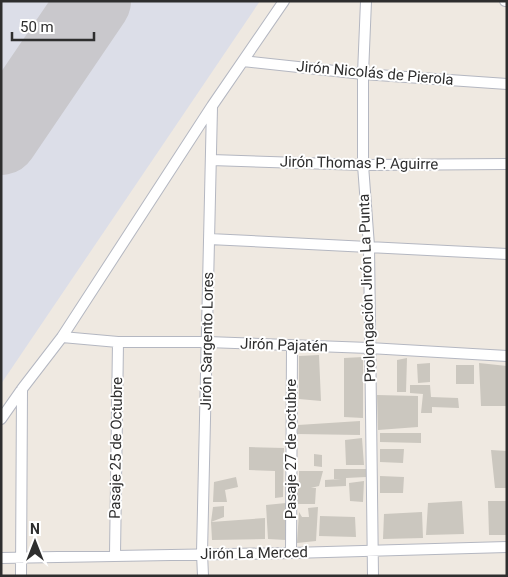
<svg xmlns="http://www.w3.org/2000/svg" width="508" height="577" font-family="Roboto,sans-serif">
<rect width="100%" height="100%" fill="#efe9e1"/>
<path fill="#dcdee8" d="M1,1H260L1,384Z"/>
<g fill="none" stroke-linecap="round" stroke-linejoin="round">
<path stroke="#c9c8cc" stroke-width="74" d="M1,138L94,1"/>
</g>
<path fill="#cbc7bf" d="M319,355L321,401L299,399V356Z
M363,357V418L344,417V358Z
M407,358L406,392H397V360Z
M430,363V382L418,383L417,364Z
M479,363L507,366V406H481Z
M456,365H474V384H456Z
M410,385H430L431,397L458,398L459,408L432,407V413H421L423,394L410,393Z
M377,395L418,396V427L378,430Z
M360,421V435L297,434L298,425Z
M380,433H421V443L380,442Z
M362,438L364,465H346L345,440Z
M249,447L284,448L283,497L275,498V471L249,470Z
M380,449H404L403,463L380,462Z
M491,450L507,451V488H495Z
M314,454L322,455V467L314,466Z
M334,469H366V477L346,478V486L325,487V480L341,479H334Z
M299,471H323L319,486L311,488H316L315,504H296V489H299Z
M380,476L404,477L403,493H380Z
M236,477L238,487L225,490L227,502H213L214,482Z
M364,481L363,502L350,501L349,483Z
M462,501L464,534L426,535L428,503Z
M488,501H507V535H489Z
M286,503V540L268,539L266,505Z
M224,506V517L211,522L213,507Z
M318,507L316,541L297,543L299,512L302,517H309L308,508Z
M422,512L423,538L383,539L384,514Z
M320,516L355,517L356,537L319,536Z
M265,518V539L212,540L211,522Z"/>
<g fill="none" stroke-linecap="round" stroke-linejoin="round">
<g stroke="#b4b7c1" stroke-width="12">
<path id="minor" d="M366,1L363,74V165L369,246L373,576
M505,1H507
M243,61L363,74L507,84
M211,160L363,165L507,164
M209,239L507,254
M62,337L118,342H207L369,348L507,356
M1,419L22,389L62,337L212,106L284,1
M291,553L292,346
M115,555L118,342
M1,558L291,553L507,547
M21,576L22,389
M203,576L202,553L212,107"/>
</g>
<use href="#minor" stroke="#fff" stroke-width="10"/>
</g>
<g text-anchor="middle" stroke-width="4" stroke-linejoin="round" paint-order="stroke">
<g font-size="15" fill="#2e2e2e" stroke="#fff">
<text transform="translate(375 73) rotate(5)" y="5">Jirón Nicolás de Pierola</text>
<text transform="translate(359 163) rotate(1)" y="5">Jirón Thomas P. Aguirre</text>
<text transform="translate(367 288) rotate(-92)" y="5">Prolongación Jirón La Punta</text>
<text transform="translate(207 341) rotate(-89)" y="5">Jirón Sargento Lores</text>
<text transform="translate(284 345) rotate(2)" y="5">Jirón Pajatén</text>
<text transform="translate(116 448) rotate(-89)" y="5">Pasaje 25 de Octubre</text>
<text transform="translate(291 449) rotate(-90)" y="5">Pasaje 27 de octubre</text>
<text transform="translate(254 553) rotate(-1)" y="5">Jirón La Merced</text>
</g>
</g>
<rect width="508" height="577" fill="none" stroke="#2e2e2e" stroke-width="5"/>
<g transform="translate(35 542)" stroke="#ffffff" stroke-width="4" paint-order="stroke">
<path d="M0-4L9 19L0 12L-9 19Z" fill="#2e2e2e"/>
<text y="-8" font-size="14" font-weight="bold" text-anchor="middle" fill="#2e2e2e">N</text>
</g>
<path d="M12 32v8h82v-8" fill="none" stroke="#2e2e2e" stroke-width="2.5"/>
<text x="20" y="32" font-size="15" fill="#2e2e2e" stroke="#ffffff" stroke-width="4" paint-order="stroke">50 m</text>
</svg>
